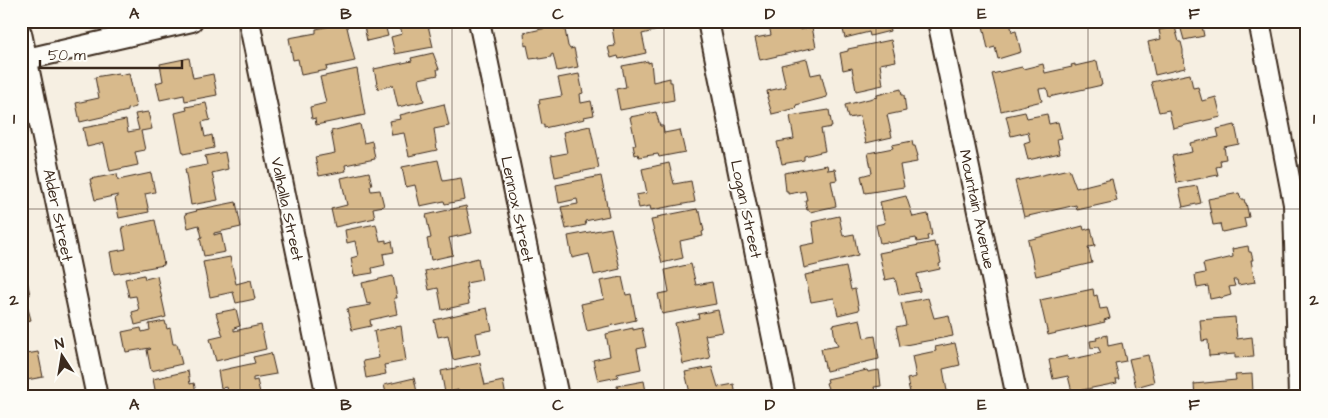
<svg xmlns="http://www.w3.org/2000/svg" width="1328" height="418" font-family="'Architects Daughter',sans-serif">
<rect width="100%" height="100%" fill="#f6efe2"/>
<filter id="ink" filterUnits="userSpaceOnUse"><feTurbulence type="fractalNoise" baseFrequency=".02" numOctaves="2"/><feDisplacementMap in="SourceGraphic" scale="10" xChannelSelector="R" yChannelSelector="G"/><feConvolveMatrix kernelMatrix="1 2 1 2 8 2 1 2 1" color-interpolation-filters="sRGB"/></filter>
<g filter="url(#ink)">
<path fill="#d8ba8c" stroke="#3b2a1e" d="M363,21H384L388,36L367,41Z
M399,21H427L433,47L395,54L391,37L402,34Z
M521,21H541L522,25Z
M611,21H657L658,30L642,34L646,53L619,59L618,56L611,58L608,47L615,46Z
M770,21H798L800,30L812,27L816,47L760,60L755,38L771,35L769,25H771Z
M841,21H888L890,31L870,36L869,32L845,38Z
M982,21H1010L1012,32L1016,31L1021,52L998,59L995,47L988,49Z
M1201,21L1204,36L1184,40L1179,22Z
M346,23L355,61L326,67L327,70L301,75L298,59L293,60L289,38L316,33V29Z
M564,24L568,46L570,49L574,48L578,67L557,71L553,54L551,55V57L539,59V58L530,59L527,45L525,46L524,33Z
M1175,27L1179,42H1181L1183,50V55L1182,56L1183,59L1184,58L1185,68L1155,75L1148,42L1161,39L1159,30Z
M891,40L896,61L880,64L883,85L856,91L852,68L843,70L840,53L848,51V49Z
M433,53L439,69H437L438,75L419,79L424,101L398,107L393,85L378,89L374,69L412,61L411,58Z
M189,58L193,78L213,74L217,95L185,101L184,95L160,100L156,83L163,81L160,64Z
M807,59L811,75L821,73L827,97L796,105L797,108L772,114L767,97H768L767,91L786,87L781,65Z
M648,61V63L651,62L653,82L670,78V82H672L674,100L620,110L616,89L626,87L622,66Z
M1097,61L1102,85L1049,97L1047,88L1039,89L1042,101L1001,111L992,74L1022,67L1023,69L1043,64L1045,73L1072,67L1071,65L1075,64V66Z
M357,69L365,115L316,125L315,118L312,119L310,107L326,103L320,77Z
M118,73L119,75L129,73L136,107L128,109V111L80,122L76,103L99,98L95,77Z
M579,74L583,93L580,94L581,103L591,101L594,115L584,117L585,119L544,128V124L542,125L538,104H540L539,100L562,96L558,78Z
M1190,74L1193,88L1198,87L1202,101L1216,97L1221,117L1173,128L1169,110L1159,112L1151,82Z
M901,89L902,95H904L906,111L887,115L892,137L866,143L860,116L848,118L845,105L877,97V95Z
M206,103L210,120L202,122L205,137L212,135L214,148L183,154L175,113L187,110L186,107Z
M444,104L449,126L434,129L437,150L409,156L404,133L392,135L389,121L401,119L400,115Z
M829,110L832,127L821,129L825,151L804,156V160L782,164L777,142L794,139L790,116Z
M148,112L152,129L141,131L145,150L135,152L138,165L110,171L104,143L87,147L83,128L126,120L128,132L139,130L135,114Z
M656,112L660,126H663L664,133L680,130L685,152L659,157L658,154L639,157L638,154L635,155L633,145H636L630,117Z
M1025,112L1027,118L1047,114L1049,124L1058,122L1062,138L1057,139L1060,153L1028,160L1024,143L1030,141L1028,132L1011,136L1006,116Z
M360,124L364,143L372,141L375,159L345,165L346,171L319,176L315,157L335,153L331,131Z
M1235,125L1239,144L1224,147L1226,159L1220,160L1221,166L1216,167L1218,175L1177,183L1172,156L1192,152L1190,143L1219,137L1217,129Z
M590,126L599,168L555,177L551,156L567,153L563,132Z
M912,141L913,146H915L918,156H916L917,162L900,165L904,187L865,193L861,176L872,173L868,153L893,148L892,145Z
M225,152L228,169L212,173L218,200L191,205L185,169L207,165L205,156Z
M438,160L443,181L461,178L465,200L445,204L444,201L420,206L415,185L406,187L402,167Z
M669,163L674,184L691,181L695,202L651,210L650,206L639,208L636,195L647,193L642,169Z
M827,165L828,170L835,169L837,180L831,181L836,206L810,212L809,210H807L805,200H807L805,191L788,194V191H786L784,173Z
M1069,169L1076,188L1112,179L1117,201L1077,210L1076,205L1024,217L1015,181Z
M369,172L372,185L370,186L371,191L380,190L384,206L373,208L375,218L335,227L331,209L347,205L341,178Z
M151,173L155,192L145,194L149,212L119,218L115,198L118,197V195L95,200L90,179L117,174L118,180Z
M601,176L609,216L585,221L586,225L566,229L561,207L578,204L577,199L559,203L556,185Z
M1197,186L1201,203L1183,207L1179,189Z
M1239,193L1241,199H1244L1245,203H1246L1249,217L1244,218L1246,227L1222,232L1220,224L1213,225L1208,199Z
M906,196L913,217L928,214L932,235L927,236L928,240L917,242L916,238L889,243L888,242L880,243L876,225L885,223L880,202Z
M236,202L241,227L214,233V235L221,233L225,252L204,256L200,238L202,237L199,225L188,228L185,214L197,211L196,210Z
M466,206L472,233L449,238L453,255L431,260L427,239L431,238L426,215Z
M697,209L698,212H700L704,231L702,232L703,236L680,241L683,258L662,263L651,220L658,219L657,217Z
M839,216L843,236L854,234L858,255L804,268L800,246L815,243L812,222Z
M155,220L164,265L114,274L110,252L126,249L122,227Z
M376,224L380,241L386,240V243L392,241L394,252L383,254L385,265L372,268L373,273L354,276L351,258L358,256L355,241L347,243L345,230Z
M1083,226L1084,230L1091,228L1095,246L1088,247L1092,263L1036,276L1028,240Z
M611,228L620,269L594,275L589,254L572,258L568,236Z
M934,242L935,247L937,246L941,263L939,264L940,269L917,274L920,291L899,295L895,278L885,280L879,253Z
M1248,246L1249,252H1251L1253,260H1251L1255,282L1238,285L1237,280H1233L1235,286L1229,287L1231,295L1221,298L1220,297L1210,299L1208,286L1197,288L1195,275L1205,273L1203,264L1233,257L1232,249Z
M230,257L236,284L251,280L255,299L236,303L233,292L210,297L203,262Z
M478,258L482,280L466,283L469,304L442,310L438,288L429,290L425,271Z
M691,264L696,285L712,282L716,304L662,314L658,294L669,292L665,270Z
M846,267L851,290L855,289L859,310L838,315L834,298L811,302L805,275Z
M26,275L30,295L21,296V276Z
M144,275L145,279L157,276L166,317L135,325L132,312L139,310L136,296L129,297L125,279Z
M393,276L397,298H394L397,314L370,320L371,326L352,330L347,309L371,305V303L367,304L362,283Z
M622,277L626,295L631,294L636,320L587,331L581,304L604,299L600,281Z
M1093,289L1094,296L1097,295L1100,309L1107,308L1110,318L1104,320L1105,322L1048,335L1040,300Z
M928,298L934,318L949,315L953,336L900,346L896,327L906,325L901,303Z
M26,301L31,320L22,322L26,340L21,341L23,349H21V303Z
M487,308L492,330L476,333L480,354L453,360L448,335L438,337L434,320Z
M236,309L240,326L234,328V331L261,325L266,349L216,361L210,339L223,336L216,313Z
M718,310L723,332L705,335L710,358L683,364L675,323L699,318L698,314Z
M1235,317L1237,339L1252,337L1254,357L1235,358V354L1209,356L1208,340L1202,341L1200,320Z
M860,319L864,338L875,336L879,359L826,371L821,349L838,346L836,340H835L833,325Z
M165,321L167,329L170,328L173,344H177L182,364L151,371L147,350L151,349L150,348L126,352L122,332L141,328L142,332L150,330L149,324Z
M401,326L406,361L384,365L386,374L366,378L363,361L379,358L374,331Z
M633,328V330L642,328L646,347L637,349L641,369L617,374L618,377L598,381L593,360L610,356L606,334Z
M1107,335L1108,346L1122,343L1126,361L1115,363L1119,379H1116L1117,383L1072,392L1068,376L1053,379L1049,360L1067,356L1068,360L1101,353L1098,347L1091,348L1090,341L1097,340L1096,338Z
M955,343L960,365L943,369L947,391L921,397L920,395L911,397L907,379L916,377L912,356L936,351L935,347Z
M38,352L43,377L21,381V355Z
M271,353L276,374L253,378V381L257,380L261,397H229L227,387L221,388L218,371L255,363L253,357Z
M1148,355L1154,382L1136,387L1129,359Z
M480,363L485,385L503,381L506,397H459L458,390L445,393L441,371Z
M712,367L718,387L734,384L736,397H681V395L690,393L685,372Z
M867,370L868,372L879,370L881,386L874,387L877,397H831L826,383L828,382L827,379Z
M188,371L190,384L194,383L197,397H154L156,395L153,379Z
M1252,374L1253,393L1239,394V397H1195L1194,384L1236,380L1235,375Z
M414,378L418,397H387L384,385Z
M644,381L647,397H619L617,386Z
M23,383L25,397H21V384Z"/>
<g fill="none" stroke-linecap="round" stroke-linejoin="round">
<g stroke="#3b2a1e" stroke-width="24">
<path id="minor" d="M249,21L327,397
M479,21L558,397
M708,21L785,397
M938,21L1017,397
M1259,21L1294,204L1299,397
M21,33L97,397
M27,59L192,21"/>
</g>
<use href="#minor" stroke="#fdfcf7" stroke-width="20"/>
</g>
</g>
<path fill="none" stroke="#3b2a1e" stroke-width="1" stroke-opacity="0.55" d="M240,21V397M452,21V397M664,21V397M876,21V397M1088,21V397M21,209H1307"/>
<g text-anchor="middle" stroke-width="4" stroke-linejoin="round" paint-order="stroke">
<g font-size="16" fill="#3b2a1e" stroke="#fdfcf7">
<text transform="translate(288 209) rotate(78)" y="6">Valhalla Street</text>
<text transform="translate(518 209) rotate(78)" y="6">Lennox Street</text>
<text transform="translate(747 209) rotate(78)" y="6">Logan Street</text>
<text transform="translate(978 209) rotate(78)" y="6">Mountain Avenue</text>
<text transform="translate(59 215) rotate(78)" y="6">Alder Street</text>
</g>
</g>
<rect width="1328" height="418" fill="none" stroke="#fdfcf7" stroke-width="55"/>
<g transform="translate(62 356) rotate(348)" stroke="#fdfcf7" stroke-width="4" paint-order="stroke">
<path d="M0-4L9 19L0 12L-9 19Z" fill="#3b2a1e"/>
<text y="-8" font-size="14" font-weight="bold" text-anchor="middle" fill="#3b2a1e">N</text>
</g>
<path d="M40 60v8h142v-8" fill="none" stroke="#3b2a1e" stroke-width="2.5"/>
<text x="48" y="60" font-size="15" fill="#3b2a1e" stroke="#fdfcf7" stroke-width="4" paint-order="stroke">50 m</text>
<rect x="28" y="28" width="1272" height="362" fill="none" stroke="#3b2a1e" stroke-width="2"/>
<g font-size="16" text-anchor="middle" font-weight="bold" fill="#3b2a1e">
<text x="134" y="19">A</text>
<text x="346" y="19">B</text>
<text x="558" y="19">C</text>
<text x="770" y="19">D</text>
<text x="982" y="19">E</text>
<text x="1194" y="19">F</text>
<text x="14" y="124">1</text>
<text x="1314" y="124">1</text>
<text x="14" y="305">2</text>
<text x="1314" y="305">2</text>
<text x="134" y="410">A</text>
<text x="346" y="410">B</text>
<text x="558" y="410">C</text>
<text x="770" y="410">D</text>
<text x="982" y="410">E</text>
<text x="1194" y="410">F</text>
</g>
</svg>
